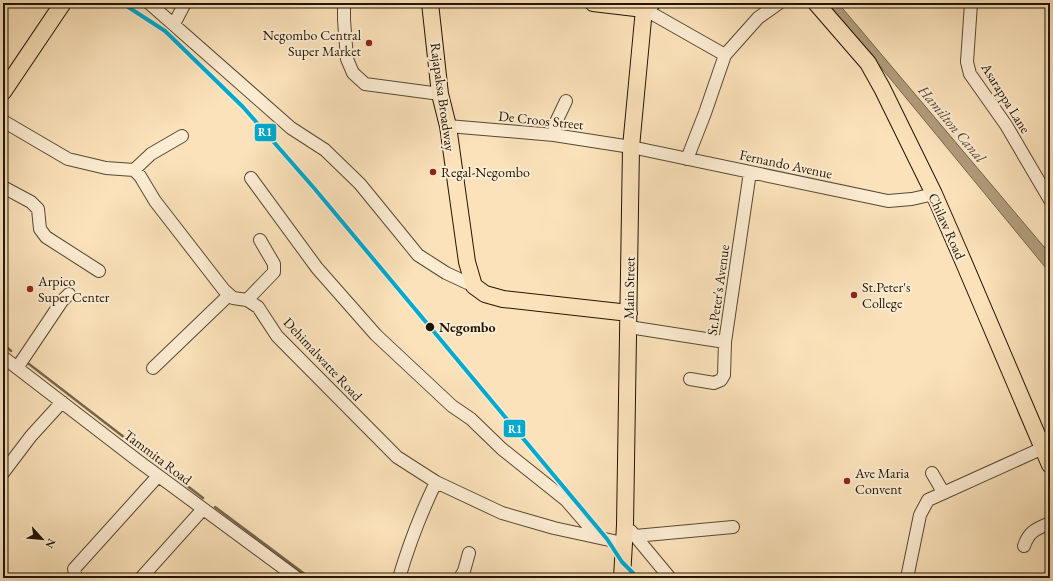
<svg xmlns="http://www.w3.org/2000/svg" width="1053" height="581" font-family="'EB Garamond',serif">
<rect width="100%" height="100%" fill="#fbe2ba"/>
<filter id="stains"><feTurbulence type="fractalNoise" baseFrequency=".005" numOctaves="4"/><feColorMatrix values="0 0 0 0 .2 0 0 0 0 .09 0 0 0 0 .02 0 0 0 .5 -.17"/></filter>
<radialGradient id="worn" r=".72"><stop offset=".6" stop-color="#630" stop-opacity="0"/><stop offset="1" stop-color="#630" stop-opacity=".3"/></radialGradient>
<path fill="#b19c7c" stroke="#77664c" d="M828,3H838L1050,254V273Z"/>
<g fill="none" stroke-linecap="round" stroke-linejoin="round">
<path stroke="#77664c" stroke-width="2.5" d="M3,344L11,351
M29,364L203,498
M215,507L310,578"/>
<g stroke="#584832" stroke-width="14">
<path id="minor" d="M149,3L291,128L325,150L360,184L418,255L446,273L474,286
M344,3V20L347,59L353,73L365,84L440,94
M971,3L967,62L970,74L1006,125L1050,200
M644,9L725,55
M174,24L185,3
M3,121L68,159L106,168L134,170L140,176L155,201L224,290L233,298L247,300L258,307L277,336L397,457L436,482L502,513L554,528L623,543
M448,126L554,135L631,147L888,201L912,199L934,194
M554,135L556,122L566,101
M687,159L705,113L725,55L758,18L779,3
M134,170L151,154L182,136
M251,178L317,268L376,335L452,406L471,419L502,449L566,500L598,537
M3,187L31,202L38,209L40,229L46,237L99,271
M247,300L274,272V264L260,240
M629,327L725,342
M3,357L137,460L297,578
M17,368L62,301L69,294
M153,368L229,295
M690,379L714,383L721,380L724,375L725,342L750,172
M3,473L31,436L62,402
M932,473L943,492
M631,531L670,578
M635,536L733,527
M1024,546C1029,531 1036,529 1050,523
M76,578L74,569L158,476
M141,578L203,509
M399,578C409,544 421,513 436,482
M460,578L464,571L469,553
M907,578L920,515L928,500L1043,448"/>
</g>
<g stroke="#211505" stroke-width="18">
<path id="major" d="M430,3L440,94L448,126L467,262L474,286L485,294L503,299L629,313
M593,3L644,9
M816,3L868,63L882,88L934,194L961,256L1050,465
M3,92L63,3
M622,578L625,525L631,147L644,9L652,3"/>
</g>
<use href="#minor" stroke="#fcecd2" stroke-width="12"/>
<use href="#major" stroke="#fbe2ba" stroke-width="16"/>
<g stroke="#fcecd2" stroke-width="7">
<path id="rail-1" d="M122,3L165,31L243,107L314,188L607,539L622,562L638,578"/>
</g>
<use href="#rail-1" stroke="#00a9ce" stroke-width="4"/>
</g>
<g fill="#8f2418" stroke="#fcecd2" stroke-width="1.5">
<circle cx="369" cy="43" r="4"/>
<circle cx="433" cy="172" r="4"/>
<circle cx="30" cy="289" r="4"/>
<circle cx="854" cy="295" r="4"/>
<circle cx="847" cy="481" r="4"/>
</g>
<circle fill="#211505" stroke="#fcecd2" stroke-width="1.5" cx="430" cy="327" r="5"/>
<g text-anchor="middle" stroke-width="4" stroke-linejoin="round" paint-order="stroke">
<g font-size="14" fill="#211505" stroke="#fcecd2" text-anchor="start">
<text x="361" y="40" text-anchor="end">Negombo Central<tspan x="361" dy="16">Super Market</tspan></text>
<text x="441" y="177">Regal-Negombo</text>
<text x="38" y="286">Arpico<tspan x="38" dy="16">Super Center</tspan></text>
<text x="862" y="292">St.Peter's<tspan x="862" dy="16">College</tspan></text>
<text x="855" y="478">Ave Maria<tspan x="855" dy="16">Convent</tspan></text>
</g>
<g font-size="14" fill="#211505" stroke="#fcecd2">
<text transform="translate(443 97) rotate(82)" y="5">Rajapaksa Broadway</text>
<text transform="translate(1006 98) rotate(58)" y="5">Asarappa Lane</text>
<text transform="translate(541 120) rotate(6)" y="5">De Croos Street</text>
<text transform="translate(786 164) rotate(12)" y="5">Fernando Avenue</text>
<text transform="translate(947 226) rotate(66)" y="5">Chilaw Road</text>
<text transform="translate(629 288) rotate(-89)" y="5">Main Street</text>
<text transform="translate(718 290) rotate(-82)" y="5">St.Peter's Avenue</text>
<text transform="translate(323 359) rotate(47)" y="5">Dehimalwatte Road</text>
<text transform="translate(158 457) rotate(37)" y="5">Tammita Road</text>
</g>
<g font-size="14" font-weight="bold" fill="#211505" stroke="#fcecd2" text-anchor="start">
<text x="439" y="332">Negombo</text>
</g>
<g font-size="15" font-style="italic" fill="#5b4b35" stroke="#fcecd2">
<text transform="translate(952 124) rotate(50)" y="5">Hamilton Canal</text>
</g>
</g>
<g stroke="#fcecd2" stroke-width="1.5">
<rect x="254" y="123" width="23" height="19" rx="4" fill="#00a9ce"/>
<rect x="503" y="419" width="23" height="19" rx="4" fill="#00a9ce"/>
</g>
<g font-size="11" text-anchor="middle" font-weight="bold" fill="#fff">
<text x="265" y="136">R1</text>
<text x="515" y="433">R1</text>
</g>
<rect width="1053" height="581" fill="none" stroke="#fbe2ba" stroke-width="16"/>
<rect x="4" y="4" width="1045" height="573" fill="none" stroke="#211505" stroke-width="2"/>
<rect x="8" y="8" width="1037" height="565" fill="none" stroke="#211505"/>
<g transform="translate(42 539) rotate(117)" stroke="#fcecd2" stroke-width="3" paint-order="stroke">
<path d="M0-3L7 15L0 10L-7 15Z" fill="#211505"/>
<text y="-6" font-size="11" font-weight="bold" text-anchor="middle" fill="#211505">N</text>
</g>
<rect width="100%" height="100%" filter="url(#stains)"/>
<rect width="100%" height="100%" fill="url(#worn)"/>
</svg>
